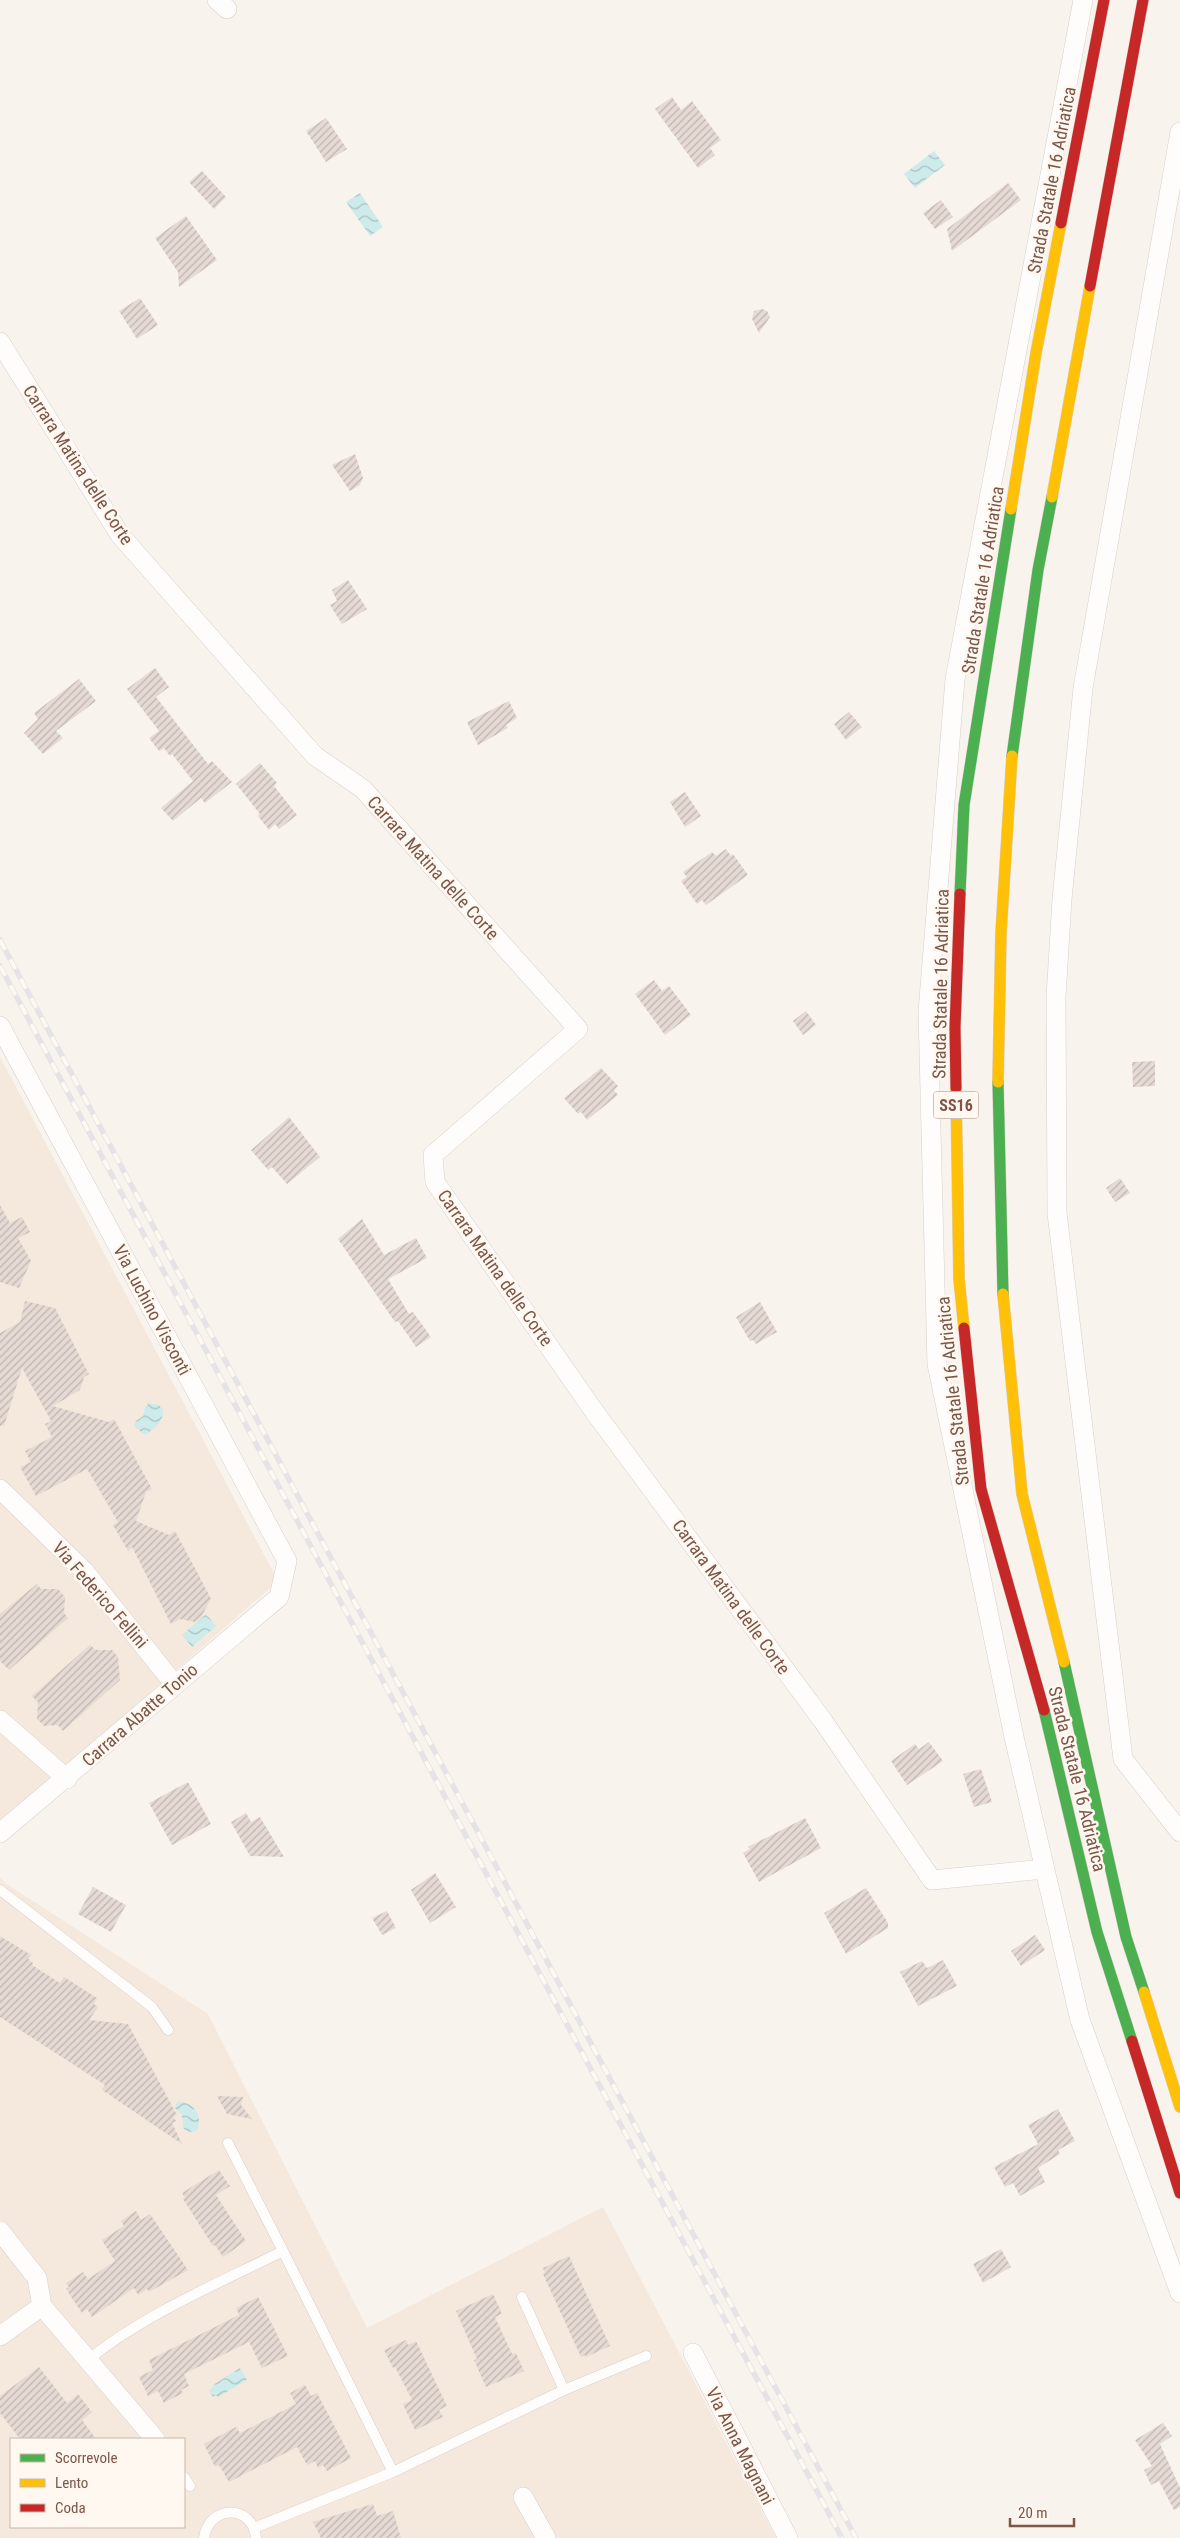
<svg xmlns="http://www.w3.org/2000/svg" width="1180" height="2538" font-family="'Roboto Condensed',sans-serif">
<defs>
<pattern id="water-waves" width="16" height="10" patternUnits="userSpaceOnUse" patternTransform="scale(1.25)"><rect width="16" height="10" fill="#cdebeb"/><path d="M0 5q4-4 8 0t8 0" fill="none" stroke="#abc1c0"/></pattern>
<pattern id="building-hatch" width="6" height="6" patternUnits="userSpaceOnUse" patternTransform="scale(1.25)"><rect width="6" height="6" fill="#e6dbd4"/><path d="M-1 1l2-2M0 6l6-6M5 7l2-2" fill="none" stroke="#bfb4ae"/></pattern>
</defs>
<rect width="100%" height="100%" fill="#f9f3ed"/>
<path fill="#f5e8dd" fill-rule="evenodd" d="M0,1057L278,1581L0,1823Z
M0,1877L5,1883L208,2014L367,2328L603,2207L776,2538H0ZM11,2439H184V2527H11Z"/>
<path fill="url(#water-waves)" d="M934,151L945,165L915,188L904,174Z
M360,193L383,227L370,236L346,202Z
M149,1403L159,1405L163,1410C163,1423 155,1428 145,1435L134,1426L136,1421L143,1416L145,1407Z
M206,1614L216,1626L192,1647L182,1635Z
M177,2102C193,2100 205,2118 196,2131L188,2132L183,2128L182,2115L175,2108Z
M240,2368L247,2380L218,2397L216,2395L213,2397L209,2390L213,2387V2385Z"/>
<path fill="url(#building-hatch)" d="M672,97L681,110L692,101L721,140L710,148L715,155L698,168L655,109Z
M326,118L347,149L326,162L306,131Z
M202,171L226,197L214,209L189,182Z
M1008,183L1021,200L952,251L947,229Z
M941,200L953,217L935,229L923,213Z
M186,216L217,260L179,287L178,272L155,238Z
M140,298L158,325L137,339L119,311Z
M762,309L767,311L770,317L759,333L752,319L754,311Z
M355,454L363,478L360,485L350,491L332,465Z
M348,580L367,609L342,624L330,605L337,601L332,590Z
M155,668L169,687L156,697L208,764L212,761L232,782L205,803L201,798L173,821L161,808L193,781L172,754L170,756L164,748L159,751L149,738L159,731L127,689Z
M79,679L96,701L56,731L63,738L43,754L24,733L38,719L34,713Z
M509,701L517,718L506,725L508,728L478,745L467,722Z
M849,712L862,727L846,740L834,724Z
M260,763L277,783L274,786L297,815L279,829L275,824L269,830L258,816L260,814L236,784Z
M685,792L701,816L685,827L670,802Z
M726,849L731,856L733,854L748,875L706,905L702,900L697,904L681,881L687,877L683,872L712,852L716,856Z
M654,980L662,991L669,986L691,1015L665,1035L635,994Z
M806,1011L816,1025L803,1035L793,1021Z
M1155,1061V1086L1133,1087L1132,1062Z
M601,1068L618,1086L614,1090L618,1095L587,1120L581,1112L578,1114L564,1098Z
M289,1117L320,1157L287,1184L272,1167L268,1170L251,1150Z
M1120,1178L1130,1193L1115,1202L1106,1188Z
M0,1205L10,1223L22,1217L30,1232L18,1238L31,1261L19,1288L0,1282Z
M362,1219L384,1255L416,1238L427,1258L388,1279L409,1314L413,1312L431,1337L416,1347L398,1321L395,1322L338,1239Z
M25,1301L55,1308L89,1374L84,1377L80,1390L53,1406L109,1422L114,1419L152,1489L146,1492L136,1521L169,1535L175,1531L197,1572L211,1599L201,1617L195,1622L180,1619L171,1624L132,1547L128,1551L113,1525L118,1522L87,1469L36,1496L20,1467L31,1462L25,1451L52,1437L45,1424L51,1421L22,1368L4,1426H0V1333L20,1322Z
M760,1302L777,1332L756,1344L753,1340L750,1341L736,1317Z
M37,1584L41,1589H58L65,1597L64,1613L68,1618L9,1670L0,1661V1614Z
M90,1645L96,1650H112L118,1657L120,1680L63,1731L58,1725L44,1726L37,1719L38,1702L32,1696Z
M929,1742L943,1761L907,1785L891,1761L915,1744L919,1749Z
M981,1769L992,1802L974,1807L963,1774Z
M188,1782L211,1824L172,1845L149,1803Z
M246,1813L251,1822L260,1817L284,1857L250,1856L231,1822Z
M805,1818L821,1848L759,1882L743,1853L750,1849L748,1847Z
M435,1873L456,1907L430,1923L411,1890Z
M93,1887L126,1905L111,1932L78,1914Z
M866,1888L888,1923V1928L846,1954L824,1913Z
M387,1911L396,1928L382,1935L372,1918Z
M1035,1935L1045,1950L1021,1966L1011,1951Z
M0,1936L31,1955L28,1959L33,1963L32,1965L60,1983L64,1977L97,1998L94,2004L98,2007L89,2020L128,2024L177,2115L173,2117L176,2121L172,2123L182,2144L102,2090L105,2085L0,2017Z
M943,1960L957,1986L918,2006L900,1972L922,1961L927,1968Z
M217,2096L243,2097L241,2105L252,2119L227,2114Z
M1058,2109L1075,2141L1058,2150L1060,2154L1038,2168L1045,2182L1020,2196L1013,2183L1005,2187L994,2167L1038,2144L1028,2125Z
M219,2170L230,2186L216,2195L246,2241L223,2257L215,2245L213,2246L183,2199L185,2198L182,2193Z
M136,2211L141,2220L150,2214L188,2270L149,2292L147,2289L138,2295L134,2288L92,2317L87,2309L82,2313L66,2289L69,2287L66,2283L83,2272L88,2279L115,2261L102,2240L124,2226L121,2221Z
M1001,2249L1011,2267L983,2283L973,2264Z
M569,2256L610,2346L586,2357L585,2355L581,2357L543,2274L545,2273L543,2268Z
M493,2294L502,2314L495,2317L512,2354L516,2353L524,2371L486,2387L474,2360L477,2359L456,2311Z
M258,2297L288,2356L262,2368L249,2342L184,2374L189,2386L181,2390L183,2393L164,2403L158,2391L148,2396L139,2377L153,2370L149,2360L239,2315L236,2308Z
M406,2340L408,2345L416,2341L447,2406L439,2410L443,2417L415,2430L403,2404L412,2400L395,2367L393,2368L384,2350Z
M39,2367L67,2403L78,2394L92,2412L82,2420L96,2439H20L0,2413V2396Z
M305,2385L311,2396L317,2393L351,2458L327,2471L323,2465L318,2468L315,2461L307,2465L297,2447L229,2482L219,2465L215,2467L204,2444L236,2427L240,2433L296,2404L290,2393Z
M1163,2423L1172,2436L1160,2444L1180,2488V2507L1174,2510L1159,2481L1151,2485L1144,2470L1152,2466L1135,2440Z
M373,2504L377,2516L393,2511L401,2538H321L313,2522Z"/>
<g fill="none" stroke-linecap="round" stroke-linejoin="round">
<g stroke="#d8cfca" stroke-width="11">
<path id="lane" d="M0,1890L152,2007L168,2030
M283,2251L393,2472
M522,2297L564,2390
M89,2359C147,2313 217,2284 283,2251L228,2143
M184,2477L190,2486
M254,2528L393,2472L564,2390L646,2356
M204,2538C209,2504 253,2504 256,2538"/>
</g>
<g stroke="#d8cfca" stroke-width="20">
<path id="street" d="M217,0L227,9
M1083,0L955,679L928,1012L937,1364L1014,1737L1080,2020L1180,2293
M1180,132L1083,688L1062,899L1056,997L1057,1213L1123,1759L1180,1832
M0,342L120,535L315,756L363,789L578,1029L433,1155L435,1182L591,1407L823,1721L932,1880L1045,1869
M0,1026L287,1561L279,1597L0,1833
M0,1489L84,1571L175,1685
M0,1720L67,1779
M0,2231L37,2278L42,2306L0,2336
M42,2306L155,2439
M693,2353L788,2538
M523,2497L546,2538"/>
</g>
<g stroke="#dacfca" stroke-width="12">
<path id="fast" d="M1012,756L1038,570L1052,497
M960,894L964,805L1011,509
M998,1082L1003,1294
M1064,1662L1126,1937L1144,1992
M1044,1710L1097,1932L1132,2041"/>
</g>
<g stroke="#dacfca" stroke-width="12">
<path id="slow" d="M1052,497L1090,286
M1011,509L1036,353L1061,223
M998,1082L1001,933L1012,756
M956,1088L959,1279L964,1328
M1003,1294L1022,1494L1064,1662
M1144,1992L1180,2107"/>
</g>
<g stroke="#dacfca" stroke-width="12">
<path id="jam" d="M1061,223L1104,0
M1090,286L1143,0
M956,1088L955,1027L960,894
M964,1328L981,1489L1044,1710
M1132,2041L1180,2193"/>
</g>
<use href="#lane" stroke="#fefdfc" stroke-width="10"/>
<use href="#street" stroke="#fefdfc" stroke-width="19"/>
<use href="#fast" stroke="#4caf50" stroke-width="11"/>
<use href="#slow" stroke="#ffc107" stroke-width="11"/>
<use href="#jam" stroke="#c62828" stroke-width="11"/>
<g stroke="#e5e3e6" stroke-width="5.5">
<path id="rail" d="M0,940L856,2538
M0,966L842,2538"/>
</g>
<use href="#rail" stroke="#fff8f0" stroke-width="4" stroke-dasharray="11" stroke-linecap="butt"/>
</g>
<g text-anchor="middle" stroke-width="5" stroke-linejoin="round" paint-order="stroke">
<rect fill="#fff8f0" stroke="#a3877b" stroke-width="1" x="933.5" y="1091.5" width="45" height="27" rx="4"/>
<g font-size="16" font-weight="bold" fill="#7b5649">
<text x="956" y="1111">SS16</text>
</g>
<g font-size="18" fill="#7b5649" stroke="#fff8f0">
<text transform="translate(1052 180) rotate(-79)" y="6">Strada Statale 16 Adriatica</text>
<text transform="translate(78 465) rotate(57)" y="6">Carrara Matina delle Corte</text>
<text transform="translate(983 580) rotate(-81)" y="6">Strada Statale 16 Adriatica</text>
<text transform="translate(433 868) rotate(48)" y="6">Carrara Matina delle Corte</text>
<text transform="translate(941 984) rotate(-89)" y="6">Strada Statale 16 Adriatica</text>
<text transform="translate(495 1268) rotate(55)" y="6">Carrara Matina delle Corte</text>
<text transform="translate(152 1310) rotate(62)" y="6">Via Luchino Visconti</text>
<text transform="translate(953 1391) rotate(-96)" y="6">Strada Statale 16 Adriatica</text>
<text transform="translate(100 1595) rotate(49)" y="6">Via Federico Fellini</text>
<text transform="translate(731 1597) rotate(54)" y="6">Carrara Matina delle Corte</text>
<text transform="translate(140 1715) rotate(-41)" y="6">Carrara Abatte Tonio</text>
<text transform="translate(1077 1779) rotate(76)" y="6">Strada Statale 16 Adriatica</text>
<text transform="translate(740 2446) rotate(63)" y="6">Via Anna Magnani</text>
</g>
</g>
<rect x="10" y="2438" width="175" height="90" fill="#fff8f0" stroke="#cab7ad"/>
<rect x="20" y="2454" width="25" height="8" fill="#4caf50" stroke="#cab7ad"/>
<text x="55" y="2463" font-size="15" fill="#7b5649">Scorrevole</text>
<rect x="20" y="2479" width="25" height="8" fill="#ffc107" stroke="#cab7ad"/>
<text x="55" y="2488" font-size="15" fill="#7b5649">Lento</text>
<rect x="20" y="2504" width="25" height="8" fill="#c62828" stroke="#cab7ad"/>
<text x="55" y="2513" font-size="15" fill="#7b5649">Coda</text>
<path d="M1010 2518v8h64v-8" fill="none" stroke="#7b5649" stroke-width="2.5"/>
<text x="1018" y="2518" font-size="15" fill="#7b5649" stroke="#fff8f0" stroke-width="4" paint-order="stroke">20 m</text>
</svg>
